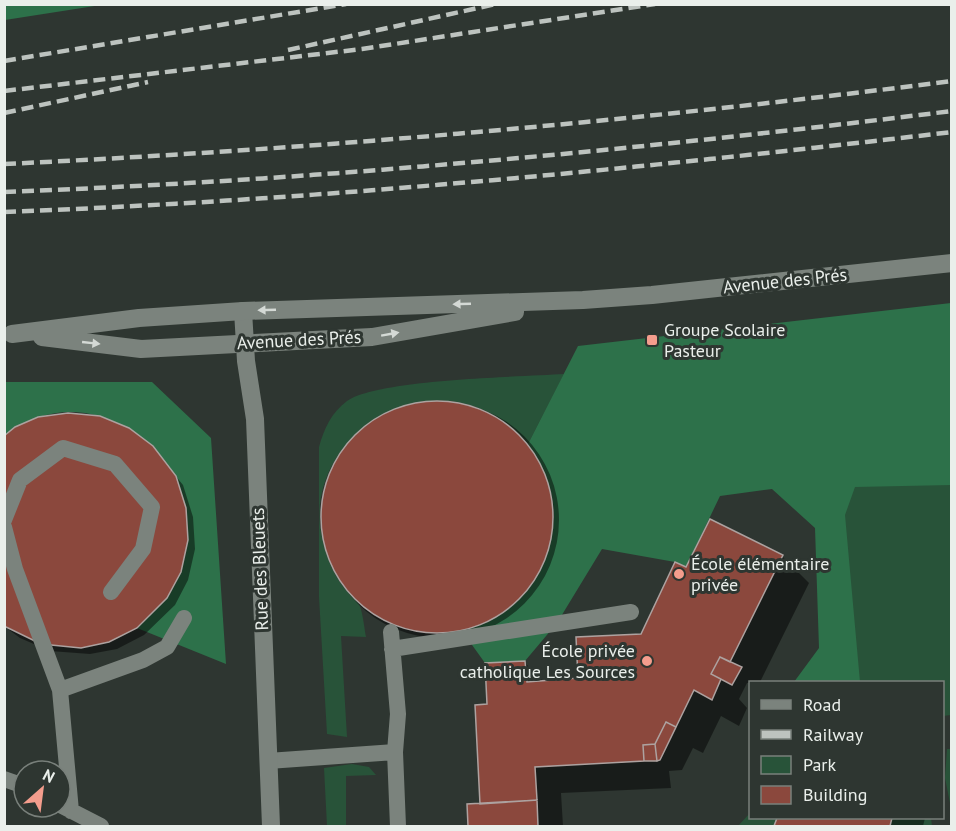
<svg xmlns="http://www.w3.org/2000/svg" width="956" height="831" font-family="'PT Sans',sans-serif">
<rect width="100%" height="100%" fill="#2e3631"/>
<path fill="#285339" d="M951,362V715L943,716L942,682H813L831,633L814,373Z
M564,374L528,444C512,429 497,415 476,407C400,379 312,444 320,526C323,548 331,572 345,589C349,593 355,597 358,602C363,611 364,627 366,637L341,636L347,737L327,734L319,597V447C324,429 331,413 347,401C378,379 519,377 564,374Z
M947,749H951V808L945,778Z
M352,764L369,767L376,775L346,776V826H327L324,768Z
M750,813V818H777L774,826H738Z
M892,818H931L932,826H890Z"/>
<path fill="#2d714a" d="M5,4H101V5L5,20Z
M951,303V485L855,487L845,515L860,682H794L819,648L815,528L772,489L720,496L686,567L675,562L602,549L557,623L525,661L485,663L462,631C473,626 486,623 496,617C534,595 558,546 553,503C550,481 539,463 528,444L578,346Z
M5,382H152L211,438L226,664L137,628C154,611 173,595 181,571C218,464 92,365 5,436Z"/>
<path fill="#0007" d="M323 520a118 118 0 1 1 236 0a118 118 0 1 1-236 0Z
M152,447L183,485L193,517L195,549L188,580L175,605L144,635L117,649L90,654L50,651L20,638L4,626Z
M710,521L782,556L809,583L760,682L747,683L739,699L747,708L739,726L721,716L703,753L693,748L682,770L669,771L671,788L561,793L563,826H470L468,805H482L489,705L524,662L544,682L579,679L642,635L686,570Z
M778,818H925L923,826H776Z"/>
<path fill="#8b483d" stroke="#ada2a0" stroke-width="1.5" d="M321 517a116 116 0 1 1 232 0a116 116 0 1 1-232 0Z
M68,413L100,416L129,428L153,446L176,476L186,508L188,540L181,572L167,598L137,628L109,642L81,648L41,644L4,626V436L15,427L38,417Z
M710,519L783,555L730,662L720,657L711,674L721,679L712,700L694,690L676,727L666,722L655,744L643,745L644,761L535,767L537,800L480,804L475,705L487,704L485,663L525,661L527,682L578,678L576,637L641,634L675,562L686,567Z
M720,657L742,667L732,685L711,674Z
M666,722L676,727L660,760L657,761L655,744Z
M655,744L657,761H644L643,745Z
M537,800L538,826H468L467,804Z
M777,818H892L890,826H774Z"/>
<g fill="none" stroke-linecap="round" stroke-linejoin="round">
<path stroke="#7b837d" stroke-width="16" d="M4,520L20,480L63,448L115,464L152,507L143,549L111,592
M4,527L15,569L60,690L71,811
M392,649L631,612
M60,690L143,660L167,647L184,618
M395,752L398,826
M268,761L395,752L398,714L391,632
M4,779L24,786
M62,806L101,826"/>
<path stroke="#7b837d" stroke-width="18" d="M243,311L246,361L255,419L271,826"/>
<path stroke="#7b837d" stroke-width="18" d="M12,334L139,318L243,311L583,300L652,295L952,263
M42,337L141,349L372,337L515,312"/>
<path stroke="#bdc3bf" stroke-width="4.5" stroke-dasharray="12 6" stroke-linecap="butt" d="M288,50L496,4
M4,61L346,4
M4,91L362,49L655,4
M4,113L148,82
M4,164C321,149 637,121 952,81
M4,192C321,180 637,150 952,111
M4,212C321,200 637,169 952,132"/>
</g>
<defs><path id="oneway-solid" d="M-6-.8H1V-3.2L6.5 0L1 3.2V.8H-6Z" transform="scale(1.5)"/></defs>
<g fill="#d4d9d5">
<use href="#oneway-solid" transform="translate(462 304) rotate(178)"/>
<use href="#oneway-solid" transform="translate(267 310) rotate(178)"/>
<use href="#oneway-solid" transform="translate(390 334) rotate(-10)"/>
<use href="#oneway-solid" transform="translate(91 343) rotate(6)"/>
</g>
<g fill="#f49d8d" stroke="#2e3631" stroke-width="2">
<rect x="646" y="334" width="12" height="12" rx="3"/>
<circle cx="679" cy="574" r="6"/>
<circle cx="647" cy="661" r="6"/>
</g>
<g text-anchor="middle" stroke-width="6" stroke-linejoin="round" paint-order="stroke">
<g font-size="18" fill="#eaefeb" stroke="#2e3631">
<text transform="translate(785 281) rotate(-6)" y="6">Avenue des Prés</text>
<text transform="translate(299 340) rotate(-3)" y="6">Avenue des Prés</text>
<text transform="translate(260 569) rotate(-92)" y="6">Rue des Bleuets</text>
</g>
<g font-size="18" fill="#eaefeb" stroke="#2e3631" text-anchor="start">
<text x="664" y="336">Groupe Scolaire<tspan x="664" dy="21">Pasteur</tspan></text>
<text x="691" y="570">École élémentaire<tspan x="691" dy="21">privée</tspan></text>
<text x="635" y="657" text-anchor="end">École privée<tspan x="635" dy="21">catholique Les Sources</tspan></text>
</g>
</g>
<rect width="956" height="831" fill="none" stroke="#eaefeb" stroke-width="12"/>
<rect x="749" y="681" width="195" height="138" fill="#2e3631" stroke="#79807b" stroke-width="1.5"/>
<rect x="761" y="700" width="30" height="9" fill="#7b837d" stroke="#79807b" stroke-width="1.5"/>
<text x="803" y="711" font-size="18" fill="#eaefeb">Road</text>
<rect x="761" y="730" width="30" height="9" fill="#bdc3bf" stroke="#79807b" stroke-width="1.5"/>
<text x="803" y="741" font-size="18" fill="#eaefeb">Railway</text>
<rect x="761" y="756" width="30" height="18" fill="#285339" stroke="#79807b" stroke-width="1.5"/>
<text x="803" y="771" font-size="18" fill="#eaefeb">Park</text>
<rect x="761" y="786" width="30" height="18" fill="#8b483d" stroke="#79807b" stroke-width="1.5"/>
<text x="803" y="801" font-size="18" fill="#eaefeb">Building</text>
<g transform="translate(42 789) rotate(28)"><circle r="28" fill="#2e3631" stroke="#79807b" stroke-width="1.5"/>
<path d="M0-4.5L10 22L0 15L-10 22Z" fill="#f49d8d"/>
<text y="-9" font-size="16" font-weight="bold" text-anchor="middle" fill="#eaefeb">N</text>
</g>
</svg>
